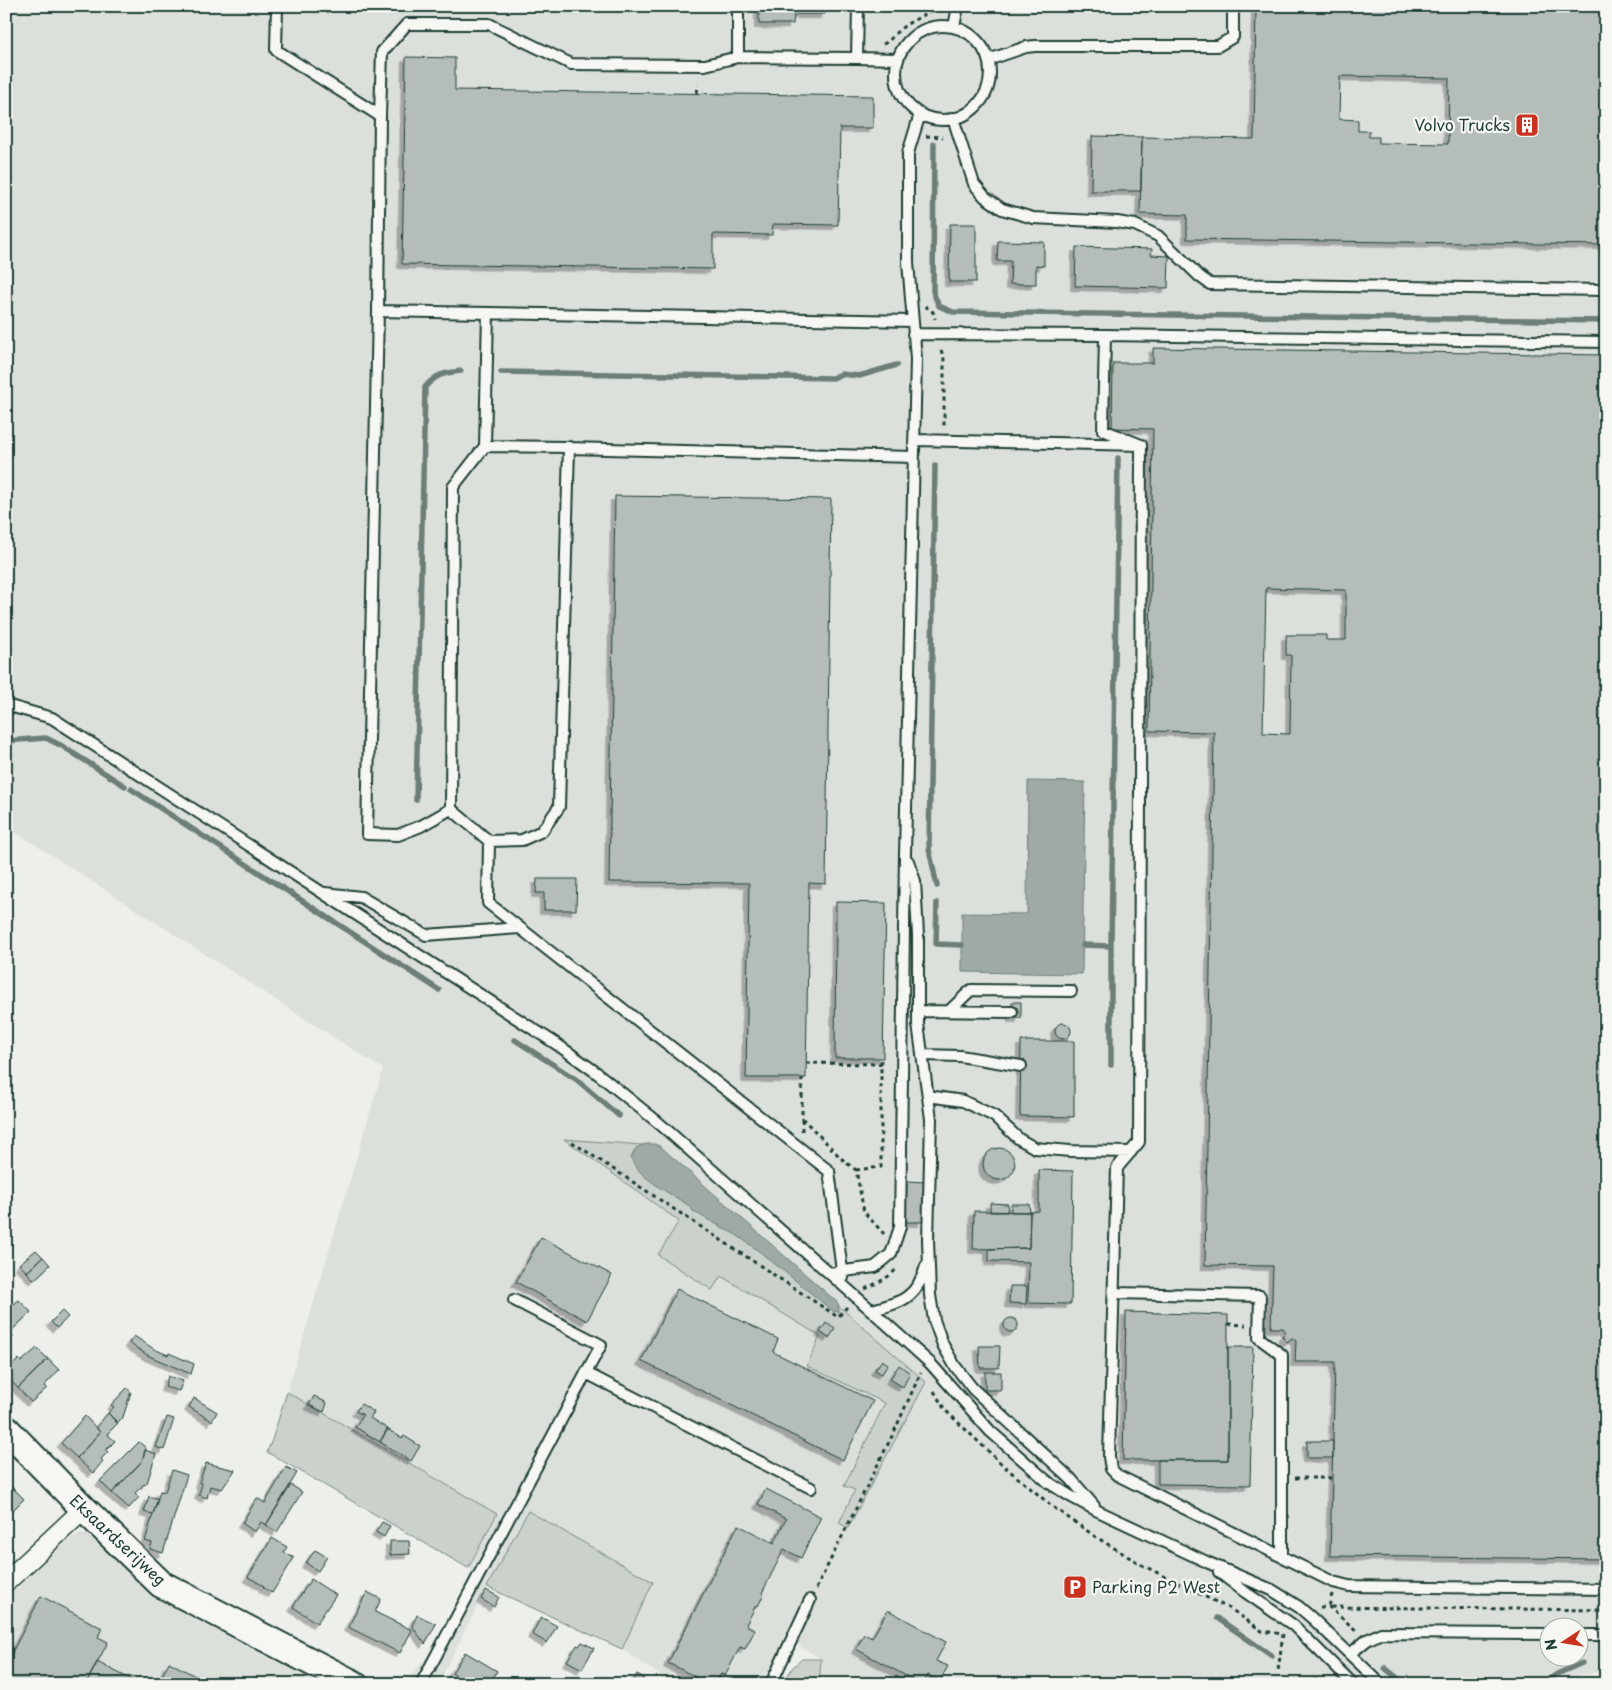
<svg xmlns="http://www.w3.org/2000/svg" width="1612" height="1690" font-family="'Playpen Sans',sans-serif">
<defs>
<filter id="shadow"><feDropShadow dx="-4.5" dy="4.5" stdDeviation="0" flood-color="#0004"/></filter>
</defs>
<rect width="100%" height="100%" fill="#edefea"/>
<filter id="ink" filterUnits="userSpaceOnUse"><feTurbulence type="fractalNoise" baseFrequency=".02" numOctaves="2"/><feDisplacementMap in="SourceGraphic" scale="10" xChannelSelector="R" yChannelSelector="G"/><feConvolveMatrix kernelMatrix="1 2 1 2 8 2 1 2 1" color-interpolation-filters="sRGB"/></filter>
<g filter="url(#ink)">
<path fill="#dce0db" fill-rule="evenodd" d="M6,6H1606V1672L1578,1675L1564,1684H819L821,1659L788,1639L766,1684H663L662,1677L622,1649L653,1582L528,1512L487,1587L438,1684H403L434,1649L475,1573L468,1568L497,1514L287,1392L383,1069L6,826ZM565,1139L655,1146L926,1382L839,1523L855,1490L845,1485L885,1403L807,1366L821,1336L721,1276L712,1290L658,1254L679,1221ZM1550,1628H1580V1658H1550Z
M80,1533L94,1535L150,1592L174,1608L271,1659L322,1684H6V1599L61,1545Z"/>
<path fill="#cbd2cc" stroke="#758880" d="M564,1139L655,1146L926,1382L848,1528L839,1523L855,1490L844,1486L885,1403L807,1366L820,1336L721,1276L712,1290L658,1255L679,1221Z
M287,1392L497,1514L468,1568L267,1452L272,1440Z
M528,1511L653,1582L622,1649L487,1587Z
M802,1659H821L819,1684H783L792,1668Z"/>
<path fill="#9faaa4" stroke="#6c7e77" d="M1028,781L1085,782L1082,974L962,972V913L1027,914Z
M646,1144H655L661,1147L838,1303L839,1312L833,1311L760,1252L738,1236L694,1212L688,1205C671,1194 637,1177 631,1158L636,1148Z"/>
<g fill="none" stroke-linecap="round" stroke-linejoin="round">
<path stroke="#6c7e77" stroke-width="5.5" d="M934,144L933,292L939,306L953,312L1606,321
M501,372L833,378L841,374L859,376L897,365
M935,465L929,849L937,886
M6,741L46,738L62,746L125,786
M131,789L439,990
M416,800L425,387C437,374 443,373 461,371
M937,903L936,944L962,945
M1083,945L1111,946L1118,458
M515,1040L577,1080L619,1116
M1111,1065V946
M1217,1618L1272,1656
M1385,1668L1405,1684
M1315,1681L1318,1684
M1542,1684L1557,1674L1582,1663"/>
</g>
<path fill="#b4bdb8" stroke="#1f3d34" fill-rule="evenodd" filter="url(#shadow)" d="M759,6H825V14H794L793,24H759Z
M1256,6H1606V245L1187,239V215L1140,214L1142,137L1254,139ZM1340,76L1449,78L1448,144L1379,143V137H1369V131H1358V120L1339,119Z
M406,57L455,58V90L873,96V128H840L838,225L773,224L772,235L713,234V269L402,264Z
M1092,136L1142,137L1141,191H1091Z
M950,224H976V282H949Z
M998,241L1044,242V266L1036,265V284H1010L1011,261H997Z
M1076,247L1152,249L1151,255L1169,256L1168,288L1075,286Z
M1153,348L1606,355V1559L1330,1556L1335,1362H1295L1296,1341L1292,1338L1287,1342L1282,1336L1286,1332L1283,1328H1271L1273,1266L1205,1265L1214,732L1149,731L1153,429L1112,428L1113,363H1153Z
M615,496L831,499L826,884L809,883L806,1078H746L749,883L609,882Z
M1266,588L1346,590V640H1326V635H1286V655H1291L1290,734L1263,733Z
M537,879H577L576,910H544V893H536Z
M836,902L886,903L883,1058H835Z
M1012,1002H1021V1018H1012Z
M1055 1031a8 8 0 1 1 16 0a8 8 0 1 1-16 0Z
M1021,1041H1074V1117L1020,1116Z
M983 1164a16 16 0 1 1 32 0a16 16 0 1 1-32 0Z
M1039,1170L1073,1171L1071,1304L1028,1303L1029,1262L989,1261V1249L1029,1248L1030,1212L1039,1211Z
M907,1181L924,1182L923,1222H906Z
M990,1203L1008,1204L1007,1212H990Z
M1011,1204H1029L1030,1212H1011Z
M974,1211L1030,1212L1029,1248L973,1249Z
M541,1237L612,1275L587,1321L516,1282Z
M36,1250L43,1257L27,1272L19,1264Z
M43,1257L50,1265L34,1280L27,1272Z
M1010,1286H1027L1026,1304L1009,1303Z
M677,1289L778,1339L773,1352L873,1401L843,1460L641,1361Z
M19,1300L31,1312L10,1332L14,1336L6,1345V1310Z
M62,1311L68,1317L57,1328L51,1322Z
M1126,1312L1228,1315V1460H1123Z
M1004 1325a7 7 0 1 1 14 0a7 7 0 1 1-14 0Z
M826,1323L835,1329L829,1338L820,1332Z
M134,1336L154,1349L168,1355L169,1353L194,1364L191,1374L149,1356L129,1343Z
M979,1346H1000L999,1368H980Z
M1228,1347H1253L1250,1485L1158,1484V1460H1228Z
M37,1348L48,1359L18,1388L6,1376V1371L19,1359L21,1362Z
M48,1359L59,1370L44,1386L47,1388L31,1402L18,1388Z
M882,1360L888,1364L882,1374L875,1370Z
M899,1365L910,1373L903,1387L890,1379Z
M985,1372H1001V1390H985Z
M168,1376L183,1381L179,1391L165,1387Z
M127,1388L131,1392L123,1417L117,1423L108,1413L114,1407L111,1405Z
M314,1396L327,1403L324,1412L309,1405Z
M194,1398L217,1412L212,1421L189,1407Z
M361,1404L374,1412L370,1418L388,1429L380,1442L355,1427L363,1415L356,1411Z
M108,1413L118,1423L107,1434L115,1441L106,1450L108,1452L101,1459L103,1461L93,1473L77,1458L100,1432L96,1427Z
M85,1416L100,1432L77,1458L61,1443Z
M167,1417L174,1419L164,1450L156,1447Z
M387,1429L402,1438L404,1436L420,1446L411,1461L380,1442Z
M1307,1441H1333V1458H1307Z
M139,1442L146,1448L142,1461L112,1493L100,1481Z
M145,1450L156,1454L147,1483L145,1485L144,1484L135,1493L139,1497L129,1508L112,1493L142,1461Z
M206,1463L235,1470L222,1489L210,1486L207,1498L199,1495L202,1484L199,1483Z
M286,1467L297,1473L266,1525L261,1522L255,1532L242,1523L257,1498L265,1503Z
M172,1470L187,1475L163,1553L150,1549L152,1543L145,1541L160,1491L165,1492Z
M10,1485L24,1499L13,1510L11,1508L6,1513V1488Z
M291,1485L302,1492L277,1532L266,1525Z
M766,1489L821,1517L801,1558L784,1549L762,1593L764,1594L758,1606L756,1605L746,1625L755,1630L745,1649L740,1647L725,1676L721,1674L716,1684H710L668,1663L738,1525L774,1543L786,1519L758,1504Z
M149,1496L158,1499L153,1514L144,1512Z
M382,1522L390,1526L384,1537L376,1532Z
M272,1538L287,1547L284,1552L294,1558L272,1593L263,1587L264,1586L248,1577Z
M390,1541H409L410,1554L390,1555Z
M315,1550L327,1557L318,1571L306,1563Z
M311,1579L336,1595L317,1623L293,1607Z
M486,1590L499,1597L494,1607L481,1599Z
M367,1592L381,1599L375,1612L412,1630L400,1653L348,1627Z
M41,1596L102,1628L98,1637L108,1642L86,1684H6V1664Z
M888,1610L946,1642L936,1661L948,1666L940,1681L928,1675L923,1684H921L856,1649L864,1634L872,1638Z
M417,1615L436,1624L425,1644L412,1626Z
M541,1617L557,1626L547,1643L532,1634Z
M582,1642L594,1648L582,1669L567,1661L577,1645L579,1646Z
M465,1652L497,1671L490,1684H470L452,1673Z
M97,1662L140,1684H86Z
M169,1662L199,1678L196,1684H158Z
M637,1674L644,1678L641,1684H632Z
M721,1674L725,1676L742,1684H716Z"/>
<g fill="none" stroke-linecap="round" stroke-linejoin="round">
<g stroke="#1f3d34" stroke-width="14">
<path id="lane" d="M277,6L276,50L380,116L378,311L367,834L398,835L421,826L451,809
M738,6V57L857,58
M858,6L857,58L898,59
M896 73a47 47 0 1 1 94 0a47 47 0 1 1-94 0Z
M954,27L958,6
M988,60L1026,47L1035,46H1218L1233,37V6
M380,116L382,52L407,24H489L571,64L705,65L738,57
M953,118L974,184L985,197L1002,209L1033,218L1117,222L1135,225L1158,236L1199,276L1210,284L1606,290
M378,311L912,321
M913,334L1105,335
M915,440L1141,445L1103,430L1105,335L1606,342
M1141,445L1139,1142L1117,1168L1109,1457L1111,1469L1117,1475L1333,1582L1349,1586L1606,1589
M485,446L488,313
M569,448L914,457
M6,705L52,718L558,1045L597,1073L660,1124L871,1310L930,1363L990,1431L1048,1482L1070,1496L1098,1511L1209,1563L1272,1590L1299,1607L1313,1619L1381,1684
M489,841L451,809L453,487L485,446L569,447L559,807L542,831L522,840L489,841L488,903L520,928
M908,861L915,881L918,935V1024L931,1119L928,1240L930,1295L934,1320L943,1345L955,1366L973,1389L1071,1479L1094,1506
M325,893L361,897L426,935L520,928L829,1171L843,1278
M918,1011L1012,1012
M949,1011L971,990L1071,991
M922,1055L960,1056L1021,1066
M928,1096L963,1101L994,1116L1019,1139L1035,1148L1070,1151L1131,1152
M829,1273L875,1267L891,1254L900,1227L905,854L916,359L908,262V153L920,114
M1114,1293L1260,1296L1259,1338L1282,1355V1557
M514,1300L601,1345L586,1373
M871,1310C901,1303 917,1298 926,1266
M1219,1572L1245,1592L1293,1625L1353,1684
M1580,1635H1606
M1350,1654L1367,1640L1381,1633L1550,1634
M421,1684L586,1373L811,1488
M771,1684L810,1600"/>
</g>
<g stroke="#1f3d34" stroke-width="22">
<path id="street" d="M6,1582L84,1509"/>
</g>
<g stroke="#1f3d34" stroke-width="30">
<path id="secondary" d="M6,1429L84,1509L161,1584L354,1684"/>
</g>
<path stroke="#1f3d34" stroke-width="3" stroke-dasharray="4 4" stroke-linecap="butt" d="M883,44C890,42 892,36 898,31C912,19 925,16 939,6
M697,93L698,85
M926,136L943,137
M925,306L933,312L935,319
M941,350L944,359V427
M806,1063L881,1064
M802,1078V1118L844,1161L856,1170L864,1212L884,1234
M802,1119V1132
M572,1142L838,1317L847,1307
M856,1170L881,1167V1058
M865,1289C877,1283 889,1278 897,1268
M1228,1324L1246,1325
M934,1391L945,1410L1005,1467L1053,1507L1096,1537L1142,1565L1232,1610L1262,1631L1283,1634L1278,1671
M1295,1478H1332
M816,1589L894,1432L921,1372
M1332,1594L1329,1607L1606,1610
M1320,1607H1329L1357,1631"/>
<use href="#lane" stroke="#f6f6f2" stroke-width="10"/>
<use href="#street" stroke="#f6f6f2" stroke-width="19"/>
<use href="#secondary" stroke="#f6f6f2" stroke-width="26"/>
</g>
</g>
<defs>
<g id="building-square" transform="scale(1.25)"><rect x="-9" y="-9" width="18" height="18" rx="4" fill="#c8321e" stroke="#f6f6f2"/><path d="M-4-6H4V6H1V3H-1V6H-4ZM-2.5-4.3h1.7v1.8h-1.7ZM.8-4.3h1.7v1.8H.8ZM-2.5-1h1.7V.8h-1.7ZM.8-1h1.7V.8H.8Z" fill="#fff"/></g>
<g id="parking-square" transform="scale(1.25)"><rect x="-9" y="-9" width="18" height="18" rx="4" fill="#c8321e" stroke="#f6f6f2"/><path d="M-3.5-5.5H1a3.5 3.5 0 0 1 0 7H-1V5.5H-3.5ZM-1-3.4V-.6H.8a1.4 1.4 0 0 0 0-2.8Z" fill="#fff"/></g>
</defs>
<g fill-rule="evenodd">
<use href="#building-square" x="1527" y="125"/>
<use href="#parking-square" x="1075" y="1587"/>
</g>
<g text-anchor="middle" stroke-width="4.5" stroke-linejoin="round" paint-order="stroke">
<g font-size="16" fill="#1f3d34" stroke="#f6f6f2" text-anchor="end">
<text x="1510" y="131">Volvo Trucks</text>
<text x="1092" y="1593" text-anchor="start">Parking P2 West</text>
</g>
<g font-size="16" fill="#1f3d34" stroke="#f6f6f2">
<text transform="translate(118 1540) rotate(43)" y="6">Eksaardserijweg</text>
</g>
</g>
<rect width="1612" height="1690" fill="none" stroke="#f6f6f2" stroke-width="25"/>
<rect x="12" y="12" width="1587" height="1665" fill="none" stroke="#1f3d34" stroke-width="2" filter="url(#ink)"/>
<g transform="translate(1564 1642) rotate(258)"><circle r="24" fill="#f6f6f2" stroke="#a0aca6"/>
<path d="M0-4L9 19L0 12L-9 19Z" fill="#c8321e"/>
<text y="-8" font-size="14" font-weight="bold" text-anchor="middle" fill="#1f3d34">N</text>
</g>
</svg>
